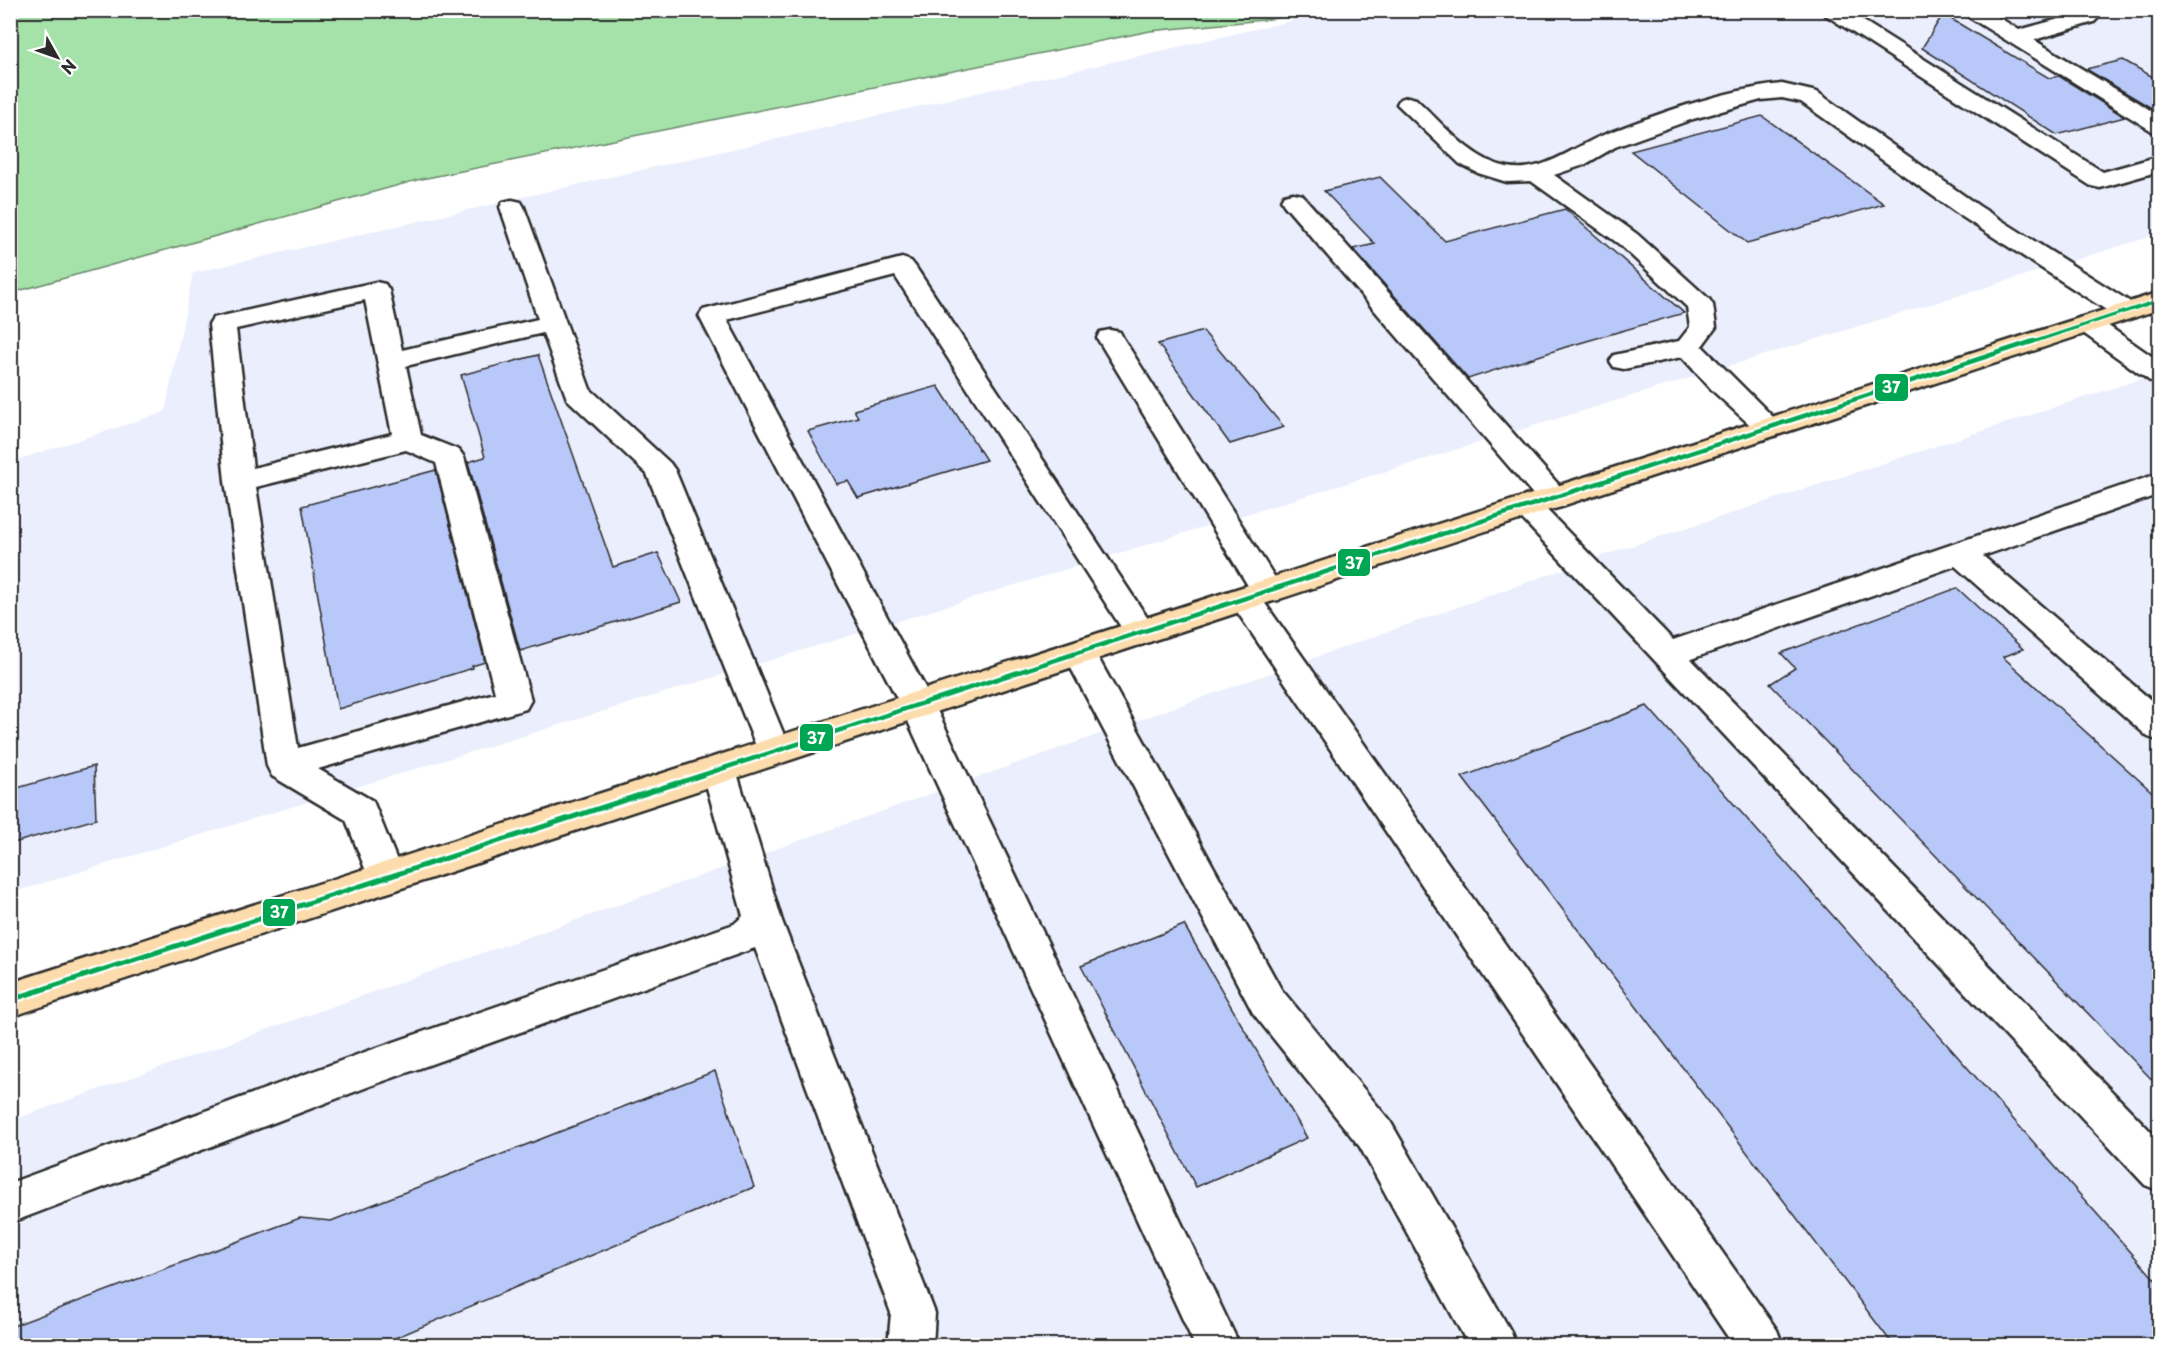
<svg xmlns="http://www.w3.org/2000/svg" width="2170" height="1356" font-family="'Playpen Sans',sans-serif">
<rect width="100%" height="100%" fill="#fff"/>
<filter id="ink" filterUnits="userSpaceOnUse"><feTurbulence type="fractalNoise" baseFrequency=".0167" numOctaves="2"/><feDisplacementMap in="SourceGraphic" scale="12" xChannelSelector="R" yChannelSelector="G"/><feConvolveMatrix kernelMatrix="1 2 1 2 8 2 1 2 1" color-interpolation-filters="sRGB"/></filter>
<g filter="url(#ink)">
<path fill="#eaeefd" d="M1298,11H2159V234L11,893V305L18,303L11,462L165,412L193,273L1291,21Z
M2159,373V1345H11L10,1121L1601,556Z"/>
<path fill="#a5e2a9" stroke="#68866a" stroke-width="1.5" d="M10,11L11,10L1323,11L1263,20L1150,31L417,180L11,293Z"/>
<path fill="#b8c8f8" stroke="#2b2b2b" stroke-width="1.5" d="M1943,14L2049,78L2059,76L2125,117L2057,135L1922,48Z
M2123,60L2160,81V107L2153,109L2086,69Z
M1762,116L1884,204L1747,243L1631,151Z
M1380,177L1445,241L1565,209L1684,313L1566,347L1468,379L1353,249L1375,244L1324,191Z
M1203,331L1284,427L1230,444L1158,344Z
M538,355L613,567L658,553L681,602L520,651L468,462L485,457L461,375Z
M938,386L986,460L858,498L848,481L836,484L808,431L858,417L854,410Z
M436,470L485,662L472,666L473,668L338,709L302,506Z
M1957,588L2023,649L2003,657L2160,799V1088L1770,684L1795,668L1781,653Z
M1647,706L2160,1285V1346H1894L1462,777Z
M94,766L96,819L10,844V790Z
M1184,925L1307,1138L1196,1187L1081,966Z
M715,1071L754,1187L376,1346H10V1327L300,1218L331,1221Z"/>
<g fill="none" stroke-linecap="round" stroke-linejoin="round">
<g stroke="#2b2b2b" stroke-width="5">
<path id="minor" d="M1821,10H1846L2103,172L2160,156V171L2100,188L2091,186L1824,14Z
M1961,10H1987L2019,30L2070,16L2064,10C2076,10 2090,7 2098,18L2094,22L2034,40L2160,116V133L2152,131L1964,14Z
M1782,84L1817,92L1979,206L2135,305L2139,311L2135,317L2126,319L2117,317L1961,216L1801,102L1782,98L1761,100L1693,119L1615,147L1584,165L1554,175L1637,234L1709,299L1713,305L1716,327L1702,346L1783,427L1779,433L1769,436L1759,433L1714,392L1682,357L1624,369L1614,367L1610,361L1614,355L1679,341L1690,327L1687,307L1619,244L1531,181L1507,182L1478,173L1460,164L1397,104L1400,99L1408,97L1416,99C1442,123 1471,160 1507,167C1542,174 1572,148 1601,136C1657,114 1723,90 1782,84Z
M1293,193L1302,195L1565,492L1569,499L1565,506L1554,509L1543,506L1284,205L1281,200L1284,195Z
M512,200L521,202L524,207L590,389L670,463L675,470L791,752L786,761L774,765L762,761L647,474L567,399L543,333L406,366L421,435L459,450L464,457L531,700L526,709L318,769L373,801L404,878L399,889L386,893L373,889L346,820L272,776L267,766L225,481L209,324L213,318L376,282L385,284L389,290L402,350L538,319L500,207L503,202ZM365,300L392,434L253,468L236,329ZM406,450L436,463L495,693L298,748L256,487Z
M902,258L911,261L915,266L1152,625L1157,633L1152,641L1141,645L1130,641L895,276L727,320L934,704L1240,1346H1195L900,704L699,316L703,310Z
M2088,316L2097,318L2160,362V383L2150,381L2079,330L2075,324L2079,318Z
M1110,330L1120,332L1123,338L1284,592L1279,600L1264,602L1777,1330L1783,1346H1734L1234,607L1229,599L1234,591L1245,588L1250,589L1097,338L1100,332Z
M2160,473V494L1983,556L2160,708V741L2148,737L1955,566L1691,659L2160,1141V1191L2145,1185L1512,508L1516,501L1527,498L1538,501L1673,640Z
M1079,641L1091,645L1281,989L1390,1121L1510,1330L1516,1346H1469L1360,1147L1253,1013L1063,653L1067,645Z
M719,756L731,760L736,770L782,921L935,1313L933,1346H888L891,1313L755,948L370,1086L10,1223V1183L365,1052L734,924L743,916L702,770L707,760Z"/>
</g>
<g stroke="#2b2b2b" stroke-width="5">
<path id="major" d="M2160,292V309L10,1017V983Z"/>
</g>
<use href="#minor" fill="#fff" fill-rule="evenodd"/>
<use href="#major" fill="#fcdcac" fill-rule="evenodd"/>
<g stroke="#fff" stroke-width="6">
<path id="bus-1-far2" d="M2030,343L2160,300"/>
</g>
<g stroke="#fff" stroke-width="9">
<path id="bus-1-far1" d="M672,785L2034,341"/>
</g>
<g stroke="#fff" stroke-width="10">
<path id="bus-1" d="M10,1000L677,783"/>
</g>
<use href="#bus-1-far2" stroke="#00a651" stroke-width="3"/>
<use href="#bus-1-far1" stroke="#00a651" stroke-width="4.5"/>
<use href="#bus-1" stroke="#00a651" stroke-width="5"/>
</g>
</g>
<g stroke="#fff" stroke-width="2">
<rect x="1874" y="373" width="35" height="29" rx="6" fill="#00a651"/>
<rect x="1337" y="548" width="34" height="29" rx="6" fill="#00a651"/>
<rect x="799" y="723" width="35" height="29" rx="6" fill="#00a651"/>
<rect x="262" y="898" width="34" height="29" rx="6" fill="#00a651"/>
</g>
<g font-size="16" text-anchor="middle" font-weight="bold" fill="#fff">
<text x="1891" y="393">37</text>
<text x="1354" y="569">37</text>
<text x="816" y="744">37</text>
<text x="279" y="918">37</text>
</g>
<rect width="2170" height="1356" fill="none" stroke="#fff" stroke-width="36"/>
<rect x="18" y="18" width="2134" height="1320" fill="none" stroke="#2b2b2b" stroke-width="2" filter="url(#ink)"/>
<g transform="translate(57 57) rotate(130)" stroke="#ffffff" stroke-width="4.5" paint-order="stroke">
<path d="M0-4.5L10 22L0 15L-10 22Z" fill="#2b2b2b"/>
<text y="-9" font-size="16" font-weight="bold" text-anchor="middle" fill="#2b2b2b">N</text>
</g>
</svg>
